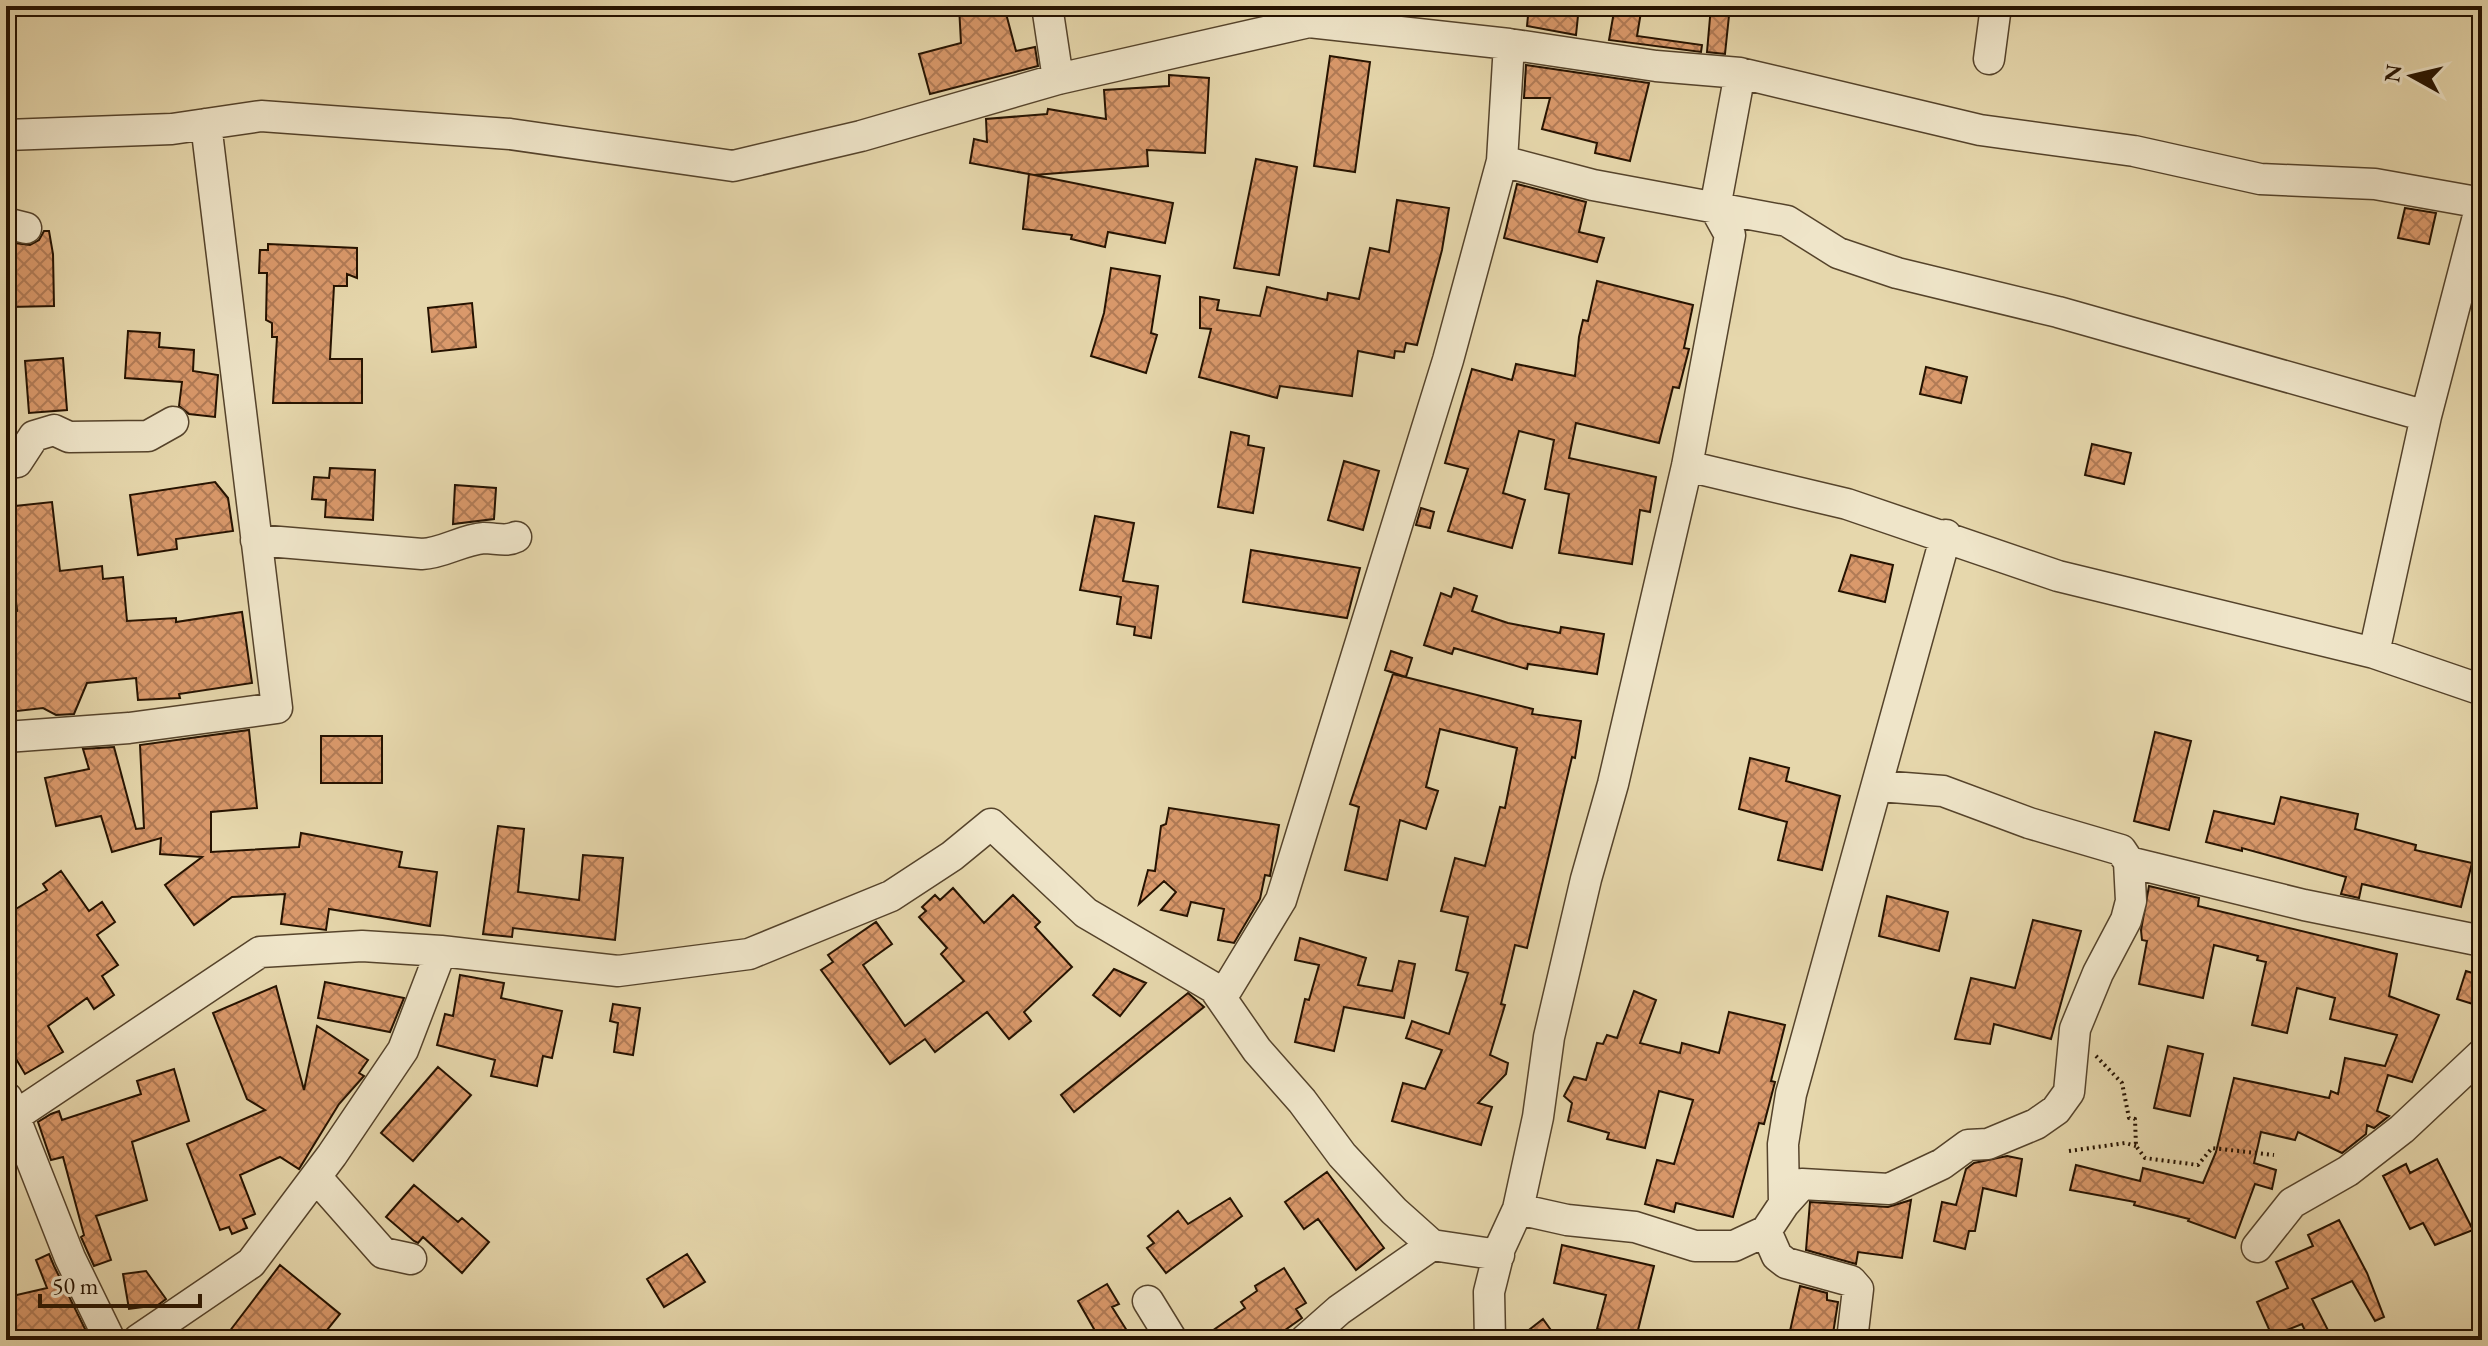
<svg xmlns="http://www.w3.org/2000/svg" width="2488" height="1346" font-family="'EB Garamond',serif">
<defs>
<pattern id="building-cross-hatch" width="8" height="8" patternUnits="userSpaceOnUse" patternTransform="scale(2)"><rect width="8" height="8" fill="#da996b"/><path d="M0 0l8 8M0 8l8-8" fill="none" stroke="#b17b56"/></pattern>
</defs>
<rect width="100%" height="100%" fill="#e6d7ac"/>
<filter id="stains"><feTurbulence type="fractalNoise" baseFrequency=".0025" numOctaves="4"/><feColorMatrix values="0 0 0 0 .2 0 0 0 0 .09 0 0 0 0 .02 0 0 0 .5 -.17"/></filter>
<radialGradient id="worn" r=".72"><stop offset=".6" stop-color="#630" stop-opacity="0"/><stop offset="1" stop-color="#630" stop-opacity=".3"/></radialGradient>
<path fill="url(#building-cross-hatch)" stroke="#251200" stroke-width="2" d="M959,6H1004L1016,51L1035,47L1038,66L930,94L919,54L961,43Z
M1529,6H1579L1576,35L1527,26Z
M1615,6H1642L1637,36L1702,45L1701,52L1609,40Z
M1711,6H1730L1725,54L1707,52Z
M1330,56L1370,62L1355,172L1314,166Z
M1526,65L1649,83L1630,161L1595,153L1597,143L1542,129L1550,98H1524Z
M1169,75L1209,78L1205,153L1147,150L1148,166L1034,175L970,163L974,139L987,142L986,119L1047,114L1048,109L1106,119L1104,90L1169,86Z
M1256,159L1297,167L1279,275L1234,268Z
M1029,174L1173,203L1165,243L1108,232L1105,247L1071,239L1072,235L1023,229Z
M1517,184L1586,202L1579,232L1604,238L1597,262L1504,238Z
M1397,200L1449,208L1442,250L1417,345L1406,343L1404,352L1395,351L1394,358L1358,351L1352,396L1280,386L1277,398L1199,377L1211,329L1200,328V297L1219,300L1217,310L1260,316L1267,287L1327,300L1328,293L1359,299L1370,248L1389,252Z
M2405,208L2436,213L2429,244L2398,238Z
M44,231H49L53,254L54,306L10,307L6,242L30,245L39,240Z
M268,244L357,248V278L347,274V286H334L330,359H362V403H273L277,337H272V323L266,320L267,273H259L260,250H268Z
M1111,268L1160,276L1151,333L1157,335L1146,373L1091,356L1104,313Z
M1597,281L1693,305L1684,348L1689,349L1679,388L1673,387L1659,443L1576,423L1569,458L1656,477L1650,512L1640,510L1632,564L1559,553L1569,494L1545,489L1554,440L1519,431L1503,493L1525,500L1512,548L1448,531L1468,469L1445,463L1472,369L1512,380L1516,364L1575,376L1579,337L1583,320L1588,321Z
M472,303L476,347L432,352L428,308Z
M128,331L160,333L159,347L194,350L193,371L218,375L215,417L189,414L179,406L182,382L125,378Z
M63,358L67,410L29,413L25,361Z
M1926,367L1967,377L1961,403L1920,394Z
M1231,432L1249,436L1248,445L1264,448L1253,513L1218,507Z
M2092,444L2131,453L2124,484L2085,475Z
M1344,461L1379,471L1363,530L1328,520Z
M330,468L375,470L373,520L325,517L326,500L312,499L314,477L329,478Z
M215,482L228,498L233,531L176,539L177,549L138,555L130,495Z
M455,485L496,488L494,519L453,524Z
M52,502L60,571L102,566L103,579L123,577L127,621L176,618V622L242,612L252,683L179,694L180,698L138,700L136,678L87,683L74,714L56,715L43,708L9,712L6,613L17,611L6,507Z
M1421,508L1434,512L1430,528L1416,525Z
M1095,516L1134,523L1123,581L1158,586L1151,638L1134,635L1135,627L1117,624L1121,597L1080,590Z
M1251,550L1360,568L1347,618L1243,602Z
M1851,555L1893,565L1885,602L1839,591Z
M1454,588L1477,596L1472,611L1508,623L1560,633L1561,627L1604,634L1597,674L1528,664L1527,669L1454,648L1452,654L1424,645L1441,593L1451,597Z
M1391,651L1412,658L1406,677L1385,670Z
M1393,674L1533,709L1532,714L1581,721L1575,758L1572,757L1527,948L1515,945L1501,1004L1505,1005L1490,1055L1508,1063L1506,1074L1478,1103L1492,1107L1481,1145L1392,1121L1403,1083L1425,1089L1442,1050L1406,1038L1412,1021L1449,1034L1468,973L1456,970L1468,917L1441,911L1455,858L1485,866L1500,807L1505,808L1517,748L1440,729L1426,787L1438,791L1426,829L1400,820L1387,880L1345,870L1359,807L1350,804Z
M249,730L257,808L211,812V852L299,847L301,833L402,852L399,867L437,872L430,926L329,909L326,930L281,924L285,894L232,897L194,925L165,885L202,857L160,854L161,838L112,852L101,816L56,826L45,778L89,769L83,749L114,747L136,829L144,828L140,745Z
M2155,732L2191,741L2169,830L2134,821Z
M321,736H382V783H321Z
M1750,758L1789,768L1786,781L1840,796L1822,870L1778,860L1787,822L1739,809Z
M2281,797L2358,814L2355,829L2416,845L2415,850L2472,863L2461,907L2362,884L2359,898L2341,894L2346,877L2242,848V851L2206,842L2214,811L2274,824Z
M1169,808L1279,825L1270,876L1265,875L1260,899L1234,943L1218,940L1224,909L1191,902L1187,916L1161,910L1176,892L1164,881L1139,904L1148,870L1155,871L1161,826L1166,824Z
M498,826L524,829L518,892L579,900L583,855L623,858L615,940L513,928L512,937L483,934Z
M61,871L89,911L102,902L115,922L97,935L118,965L102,976L114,995L94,1009L87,998L48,1026L63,1052L25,1074L6,1042V915L47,890L43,884Z
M2149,886L2199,898L2198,906L2397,954L2389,996L2439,1015L2412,1082L2388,1075L2377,1111L2389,1116L2374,1128L2367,1125L2366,1134L2342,1153L2298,1132L2295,1140L2261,1132L2254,1163L2276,1170L2272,1189L2255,1184L2235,1238L2188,1221L2189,1219L2134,1205L2135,1202L2070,1190L2076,1165L2140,1181L2143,1168L2203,1183L2216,1152L2234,1078L2329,1098L2331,1091L2338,1094L2345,1058L2385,1066L2397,1035L2330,1019L2335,998L2297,988L2287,1033L2252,1025L2266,962L2257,960L2258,956L2214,945L2203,998L2139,984L2147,941L2142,940L2141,930Z
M953,888L984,923L1013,895L1040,922L1035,927L1072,967L1024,1012L1031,1021L1009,1039L987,1012L935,1052L925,1039L890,1064L821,970L833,962L828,955L876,922L892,944L863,965L905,1026L964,981L941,954L947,948L919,917L926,911L922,907L935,895L940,900Z
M1887,896L1948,912L1939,951L1879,936Z
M2033,920L2081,931L2051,1039L1994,1024L1990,1044L1955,1039L1971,978L2015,988Z
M1300,938L1366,958L1358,985L1392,991L1399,961L1415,964L1404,1018L1344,1007L1334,1051L1295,1042L1305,999L1309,1000L1319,965L1295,960Z
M1114,969L1146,983L1120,1016L1093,995Z
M2466,971L2482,976V1007L2457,999Z
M460,975L504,983L501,998L562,1011L552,1058L543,1056L537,1086L491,1076L495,1060L437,1045L445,1014L453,1016Z
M325,982L404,998L390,1032L318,1018Z
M276,986L304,1090L317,1026L368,1060L359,1073L364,1076L339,1104L299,1169L280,1157L240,1175L255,1214L243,1219L247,1228L232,1234L229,1227L220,1230L187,1144L265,1110L247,1099L213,1013Z
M1634,991L1656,1000L1640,1043L1680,1053L1682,1043L1719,1053L1729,1012L1785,1025L1771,1081L1775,1082L1764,1124L1759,1123L1733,1217L1676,1203L1674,1212L1645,1204L1657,1160L1674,1164L1693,1100L1659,1091L1645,1148L1607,1139L1609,1133L1568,1121L1572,1103L1564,1096L1574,1077L1586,1080L1597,1043L1603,1044L1607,1035L1617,1038Z
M1188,993L1204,1007L1074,1112L1061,1095Z
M613,1004L640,1008L633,1055L614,1052L618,1023L610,1021Z
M2168,1046L2203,1054L2190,1116L2154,1108Z
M438,1067L471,1095L413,1161L381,1133Z
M174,1069L189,1121L132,1142L147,1200L96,1216L111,1260L94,1266L81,1237L84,1235L63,1157L51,1160L38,1122L51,1114L59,1111L62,1120L141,1094L137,1081Z
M2007,1156L2022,1159L2016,1196L1983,1188L1975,1231H1969L1965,1249L1934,1241L1942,1202L1956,1205L1966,1169L1974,1163Z
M2437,1159L2473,1230L2435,1245L2423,1223L2410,1229L2383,1176L2406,1164L2410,1173Z
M1327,1172L1384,1248L1356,1270L1318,1219L1304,1229L1285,1202Z
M414,1185L458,1222L462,1218L489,1242L462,1273L423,1237L418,1243L414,1241L386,1217Z
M1230,1198L1242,1216L1166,1273L1147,1248L1154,1243L1148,1236L1178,1211L1188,1224Z
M1911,1200L1902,1258L1858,1252L1856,1264L1806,1250L1810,1202L1888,1207Z
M2339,1220L2367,1273L2384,1317L2375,1321L2352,1281L2312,1299L2333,1340H2309L2302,1324L2272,1336L2257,1302L2288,1288L2276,1262L2313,1246L2308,1235Z
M1562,1245L1654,1266L1636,1338L1597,1329L1606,1295L1554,1283Z
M49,1254L54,1266L89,1337L18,1340L8,1297L47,1288L36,1260Z
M687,1254L705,1282L664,1307L647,1279Z
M280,1265L340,1314L319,1340H239L229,1332Z
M1284,1268L1306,1303L1296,1309L1302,1318L1271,1340H1199L1245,1308L1241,1302L1257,1291L1255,1286Z
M146,1271L166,1299L158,1305L129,1309L123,1274Z
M1107,1284L1119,1304L1112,1307L1129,1334L1120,1340H1077L1094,1329L1078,1301Z
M1800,1286L1827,1293V1300L1838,1302L1832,1340H1788Z
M1543,1319L1558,1340H1516Z"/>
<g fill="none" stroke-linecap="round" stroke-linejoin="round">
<g stroke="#55432b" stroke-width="33">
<path id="minor" d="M1047,6L1058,79
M1989,59L1996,6
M6,135L172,129L261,116L510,134L733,166L861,136L1058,79L1309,22L1509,44L1656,66L1740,73L1980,130L2134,151L2260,179L2375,184L2482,203
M1502,161L1593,185L1787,221L1838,253L1897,273L2058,312L2426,416
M6,223L26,228
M6,463L17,462L34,436L54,430L69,437L148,436L173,422
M1687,466L1847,504L2058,576L2374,653L2482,690
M256,540L422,554C444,553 461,540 484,538C496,538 506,542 516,537
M2374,653L2426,416L2482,201
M6,737L129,728L277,708L206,124
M1879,786L1943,791L2029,823L2121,850L2129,862
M1214,988L1257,1050L1302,1101L1342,1155L1394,1211L1432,1245L1499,1255
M7,1098L70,1258L110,1340
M6,1122L260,952L362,946L441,951L618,971L749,954L891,896L952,856L991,824L1086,913L1214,988L1227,989L1281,900L1448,360L1502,161L1509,44
M316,1177L383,1253L411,1259
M1784,1204L1802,1184L1889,1189L1942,1164L1968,1145L1988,1144L2036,1124L2056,1110L2069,1092L2075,1029L2098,973L2126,920L2131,901L2129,862L2304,905L2482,941
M1518,1209L1567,1220L1635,1227L1695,1246H1734L1766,1231L1784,1204L1783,1144L1791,1094L1946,535
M1766,1231L1777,1256L1786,1263L1851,1281L1858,1289L1852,1340
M2257,1247L2292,1203L2348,1171L2402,1129L2482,1054
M1148,1301L1172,1340
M138,1340L251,1263L332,1155L403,1050L441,951
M1305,1340L1339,1310L1432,1245
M1490,1340L1489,1292L1500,1248L1518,1209L1538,1117L1549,1037L1586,879L1613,784L1687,466L1730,235L1715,208L1740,73"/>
</g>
<path stroke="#251200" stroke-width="4" stroke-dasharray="2 4" stroke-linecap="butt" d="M2096,1056L2122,1083L2129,1118L2135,1119L2136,1146L2145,1158L2198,1165L2212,1148L2274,1155
M2069,1151L2125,1143L2136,1146"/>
<use href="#minor" stroke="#efe5c9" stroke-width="30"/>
</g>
<rect width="2488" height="1346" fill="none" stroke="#e6d7ac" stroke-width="32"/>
<rect x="8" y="8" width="2472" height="1330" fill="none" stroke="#251200" stroke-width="4"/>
<rect x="16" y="16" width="2456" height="1314" fill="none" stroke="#251200" stroke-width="2"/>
<g transform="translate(2412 76) rotate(278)" stroke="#efe5c9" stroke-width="6" paint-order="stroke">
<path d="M0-6L14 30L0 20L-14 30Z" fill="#251200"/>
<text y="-12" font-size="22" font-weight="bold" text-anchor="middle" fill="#251200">N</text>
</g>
<path d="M40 1294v12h160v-12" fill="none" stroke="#251200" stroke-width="4"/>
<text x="52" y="1294" font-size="24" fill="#251200" stroke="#efe5c9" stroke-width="6" paint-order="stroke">50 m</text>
<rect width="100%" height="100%" filter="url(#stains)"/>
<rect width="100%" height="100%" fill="url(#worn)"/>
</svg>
